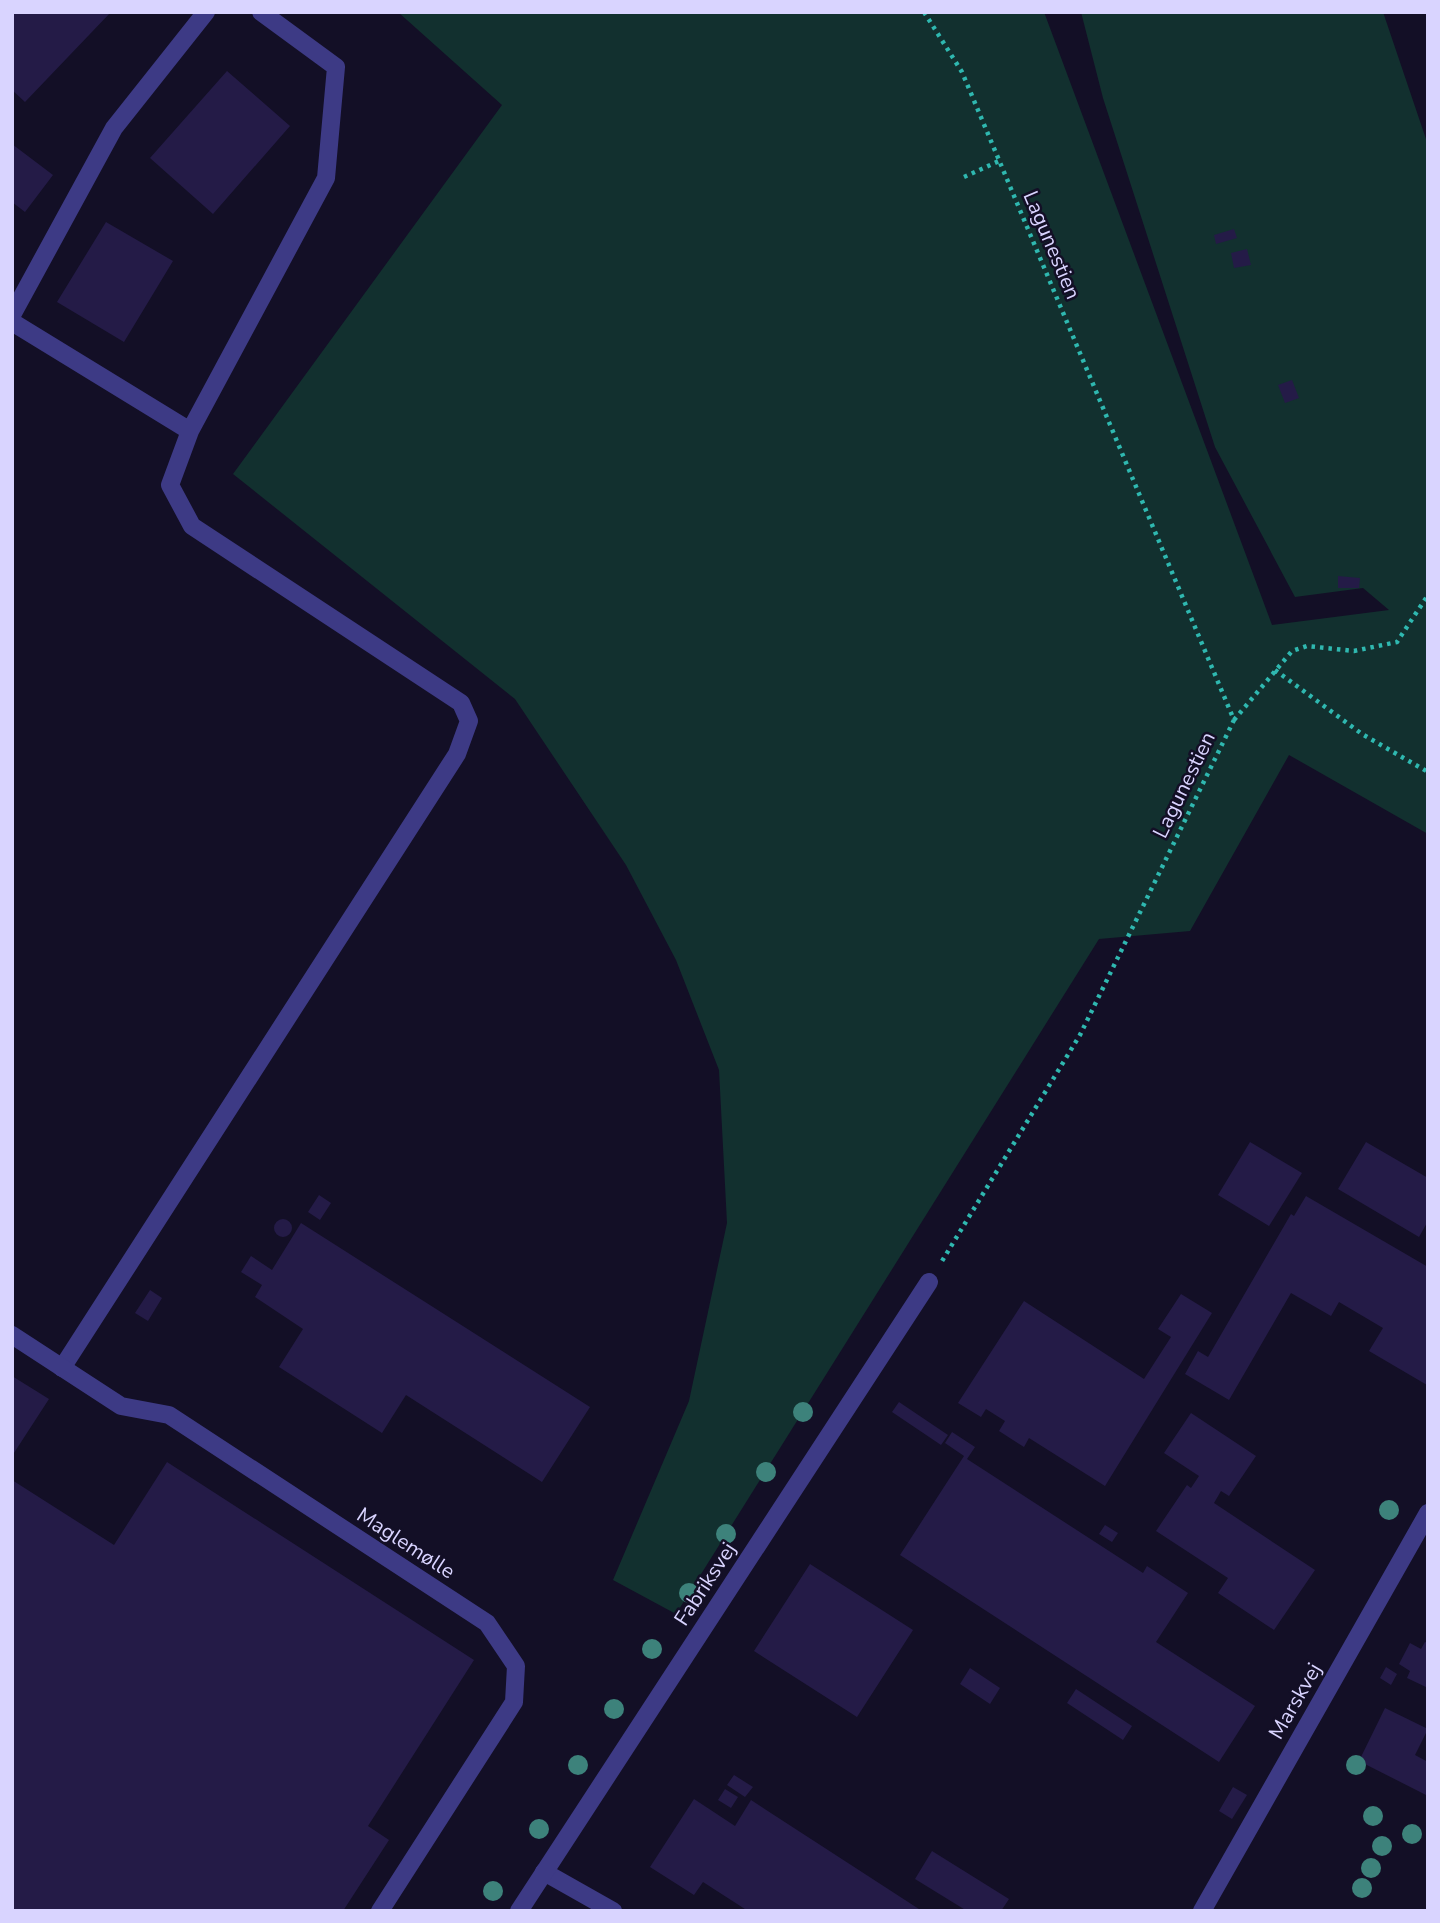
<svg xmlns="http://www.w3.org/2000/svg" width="1440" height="1923" font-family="'Nunito Sans',sans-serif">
<rect width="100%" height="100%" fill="#130f26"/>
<path fill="#12302f" d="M398,12H1044L1272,625L1389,610L1363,588L1295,597L1215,447L1103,98L1081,12H1383L1428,145V834L1289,755L1190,931L1099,939L676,1614L613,1580L689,1401L727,1223L719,1070L676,960L626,865L515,699L233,474L502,105Z"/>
<path fill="#241b47" d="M12,12H111L25,102L12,90Z
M227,71L290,126L213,214L150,158Z
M12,144L53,175L25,212L12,202Z
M106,222L173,261L124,342L57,302Z
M1234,229L1237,238L1216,244L1214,235Z
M1247,249L1251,265L1234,268L1231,253Z
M1292,380L1299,398L1285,403L1278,385Z
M1338,576L1360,578L1359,588H1338Z
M1250,1142L1302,1173L1269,1226L1218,1195Z
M1366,1142L1428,1178V1221L1419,1237L1338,1189Z
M319,1195L331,1203L320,1220L308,1212Z
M1306,1196L1428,1267L1427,1385L1369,1351L1383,1328L1339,1302L1331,1316L1291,1293L1229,1400L1185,1374L1198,1351L1208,1357L1291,1214L1294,1216Z
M274 1228a9 9 0 1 1 18 0a9 9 0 1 1-18 0Z
M301,1223L590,1407L542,1482L406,1395L382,1433L279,1367L303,1329L255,1297L262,1285L241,1272L251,1256L272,1270Z
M150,1290L162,1298L148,1321L135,1313Z
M1181,1294L1212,1313L1105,1486L1029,1438L1024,1447L999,1431L1005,1421L986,1409L981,1417L958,1403L1024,1301L1144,1379L1171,1337L1158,1329Z
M12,1376L49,1399L12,1456Z
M899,1402L948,1435L941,1445L892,1412Z
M1191,1413L1256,1456L1229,1496L1221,1491L1214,1503L1315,1570L1274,1630L1218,1593L1228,1578L1156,1531L1187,1485L1191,1488L1199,1476L1164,1453Z
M952,1432L975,1447L967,1459L1143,1573L1147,1566L1188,1593L1156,1642L1255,1706L1219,1762L900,1555L964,1456L945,1443Z
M167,1462L474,1660L368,1826L389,1840L343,1911H12V1480L114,1545Z
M1105,1525L1118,1533L1112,1542L1099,1534Z
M810,1564L913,1630L857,1717L754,1651Z
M1425,1642L1428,1643V1688L1407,1678L1410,1671L1399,1664L1410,1643L1421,1649Z
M1386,1667L1397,1674L1391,1685L1380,1678Z
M970,1668L1000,1688L990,1704L960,1684Z
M1076,1689L1132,1726L1123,1740L1067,1703Z
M1385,1708L1428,1729L1415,1755L1428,1762V1796L1359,1761Z
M734,1775L753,1787L745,1797L727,1785Z
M1233,1787L1247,1795L1232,1819L1219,1811Z
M725,1789L738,1797L731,1808L718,1800Z
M694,1799L735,1826L751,1800L922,1911H748L703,1882L694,1895L650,1867Z
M932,1851L1009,1899L1001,1911H967L915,1879Z"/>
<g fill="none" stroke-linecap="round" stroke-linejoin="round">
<path stroke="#2fb8b0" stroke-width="4.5" stroke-dasharray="3.5 5" stroke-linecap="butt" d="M924,12L962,72L1234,720L1080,1035L942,1261
M964,177L999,161
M1275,670L1362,734L1428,772
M1234,720L1292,651L1307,646L1354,651L1397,642L1428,595"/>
<path stroke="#3d3a85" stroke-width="18" d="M12,315L114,128L206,12
M12,322L190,431L170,485L192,526L461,703L469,721L457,754L62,1368
M190,431L326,178L336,67L261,12
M544,1872L613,1911"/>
<path stroke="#3d3a85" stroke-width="18" d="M12,1335L121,1406L169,1415L487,1623L516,1666L514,1702L380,1911
M519,1911L929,1282
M1202,1911L1428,1513"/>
</g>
<g fill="#3d827b">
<circle cx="803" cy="1412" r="10"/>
<circle cx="766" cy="1472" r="10"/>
<circle cx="1389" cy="1510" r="10"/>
<circle cx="726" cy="1534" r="10"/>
<circle cx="689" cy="1593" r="10"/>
<circle cx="652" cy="1649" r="10"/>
<circle cx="614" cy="1709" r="10"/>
<circle cx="578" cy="1765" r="10"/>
<circle cx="1356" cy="1765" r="10"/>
<circle cx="1373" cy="1816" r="10"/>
<circle cx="539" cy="1829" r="10"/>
<circle cx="1412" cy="1834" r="10"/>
<circle cx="1382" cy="1846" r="10"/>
<circle cx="1371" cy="1868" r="10"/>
<circle cx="1362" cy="1888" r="10"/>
<circle cx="493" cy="1891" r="10"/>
</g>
<g text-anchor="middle" stroke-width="5" stroke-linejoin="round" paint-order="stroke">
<g font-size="21" fill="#d9d4ff" stroke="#130f26">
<text transform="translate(1052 245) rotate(67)" y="7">Lagunestien</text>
<text transform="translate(1184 785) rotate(-64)" y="7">Lagunestien</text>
<text transform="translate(406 1543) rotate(33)" y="7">Maglemølle</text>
<text transform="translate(705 1584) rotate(-57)" y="7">Fabriksvej</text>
<text transform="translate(1295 1701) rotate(-60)" y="7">Marskvej</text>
</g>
</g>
<rect width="1440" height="1923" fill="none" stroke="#d9d4ff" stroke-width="28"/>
</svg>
